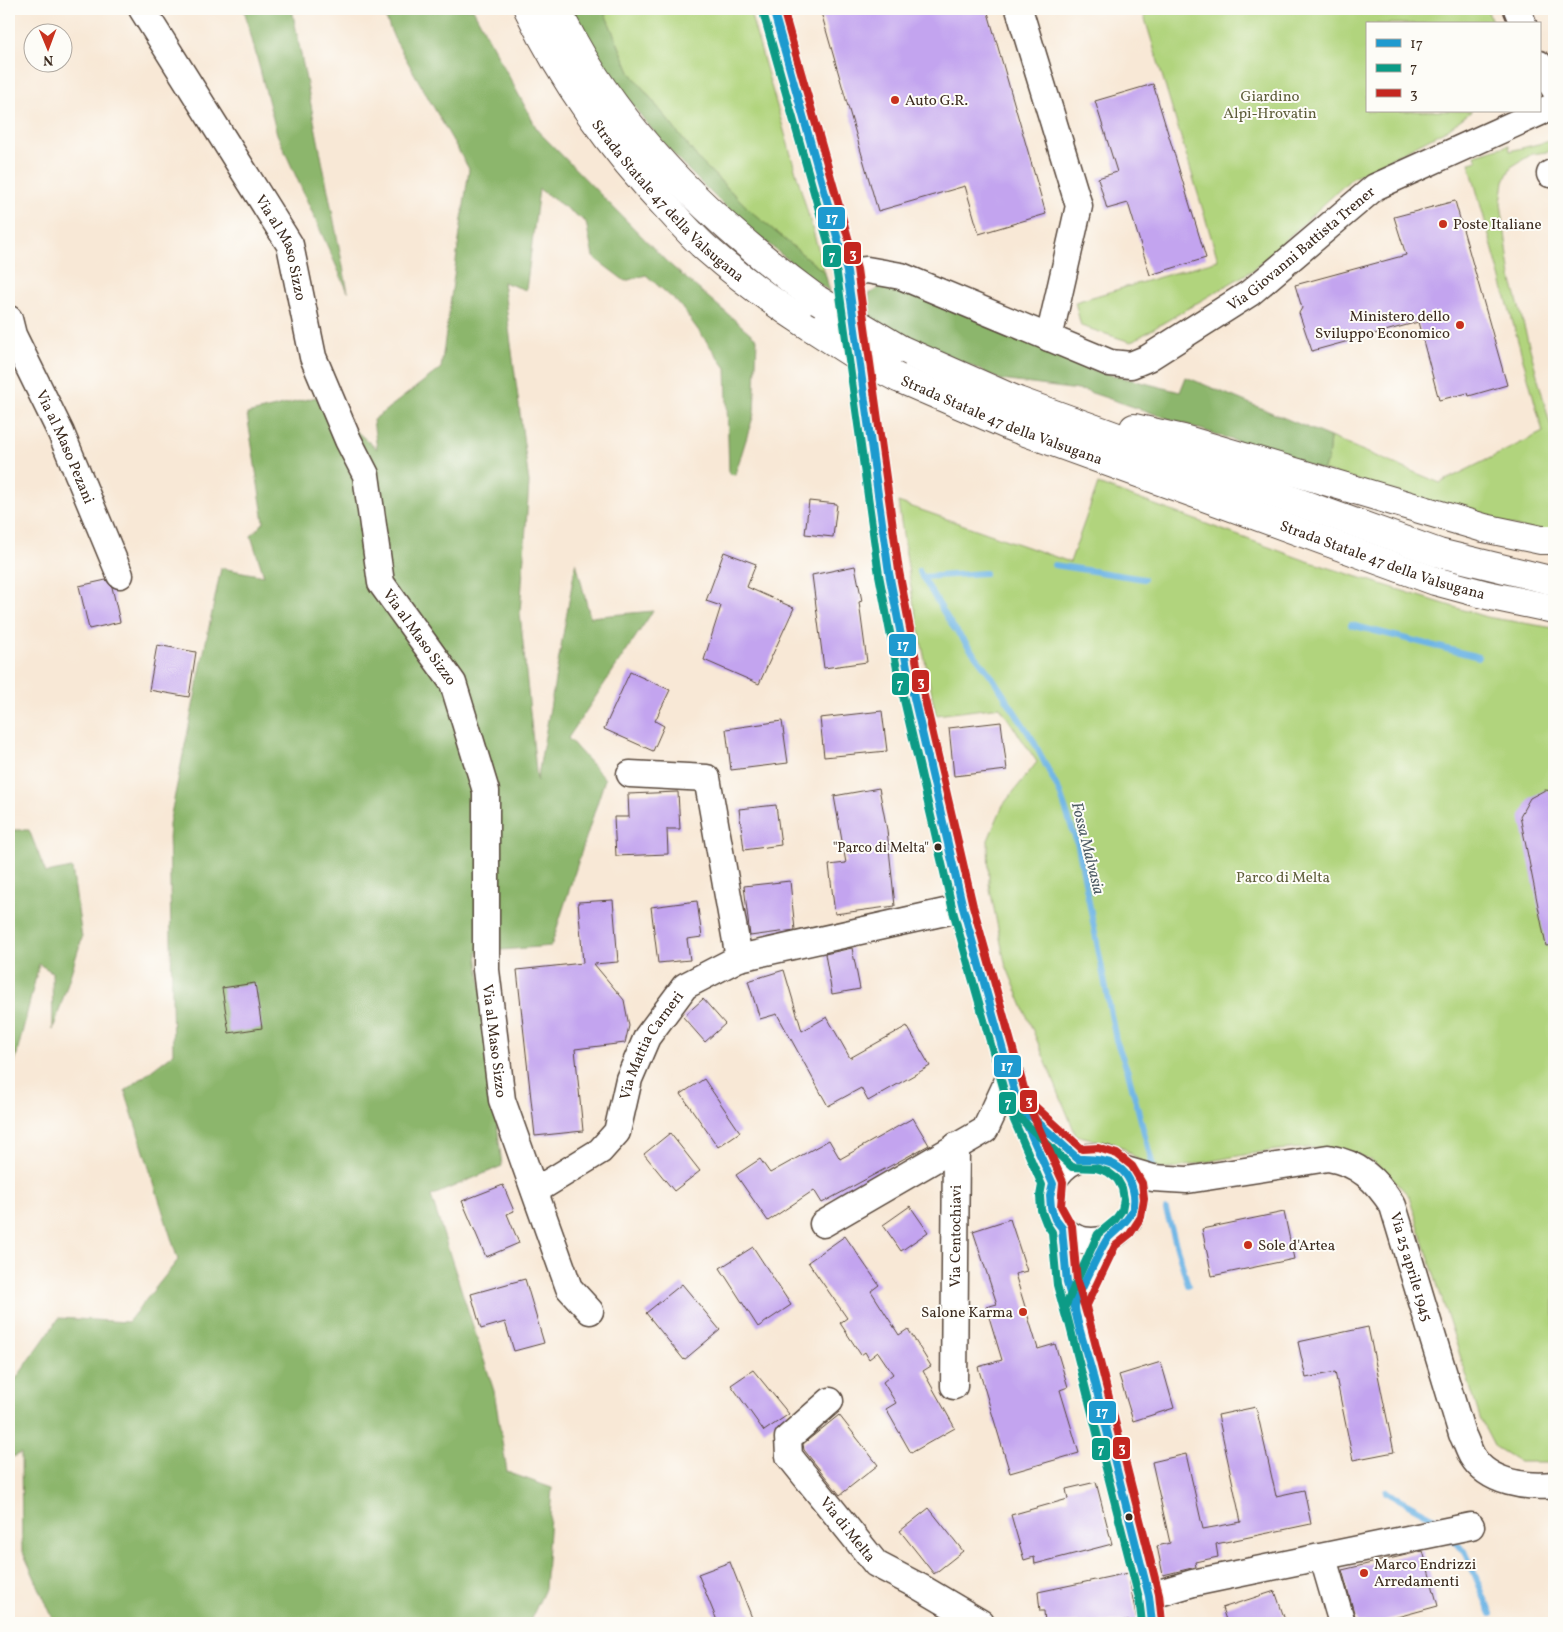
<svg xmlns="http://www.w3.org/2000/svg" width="1563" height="1632" font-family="Vollkorn,serif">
<rect width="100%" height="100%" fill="#fdfcf7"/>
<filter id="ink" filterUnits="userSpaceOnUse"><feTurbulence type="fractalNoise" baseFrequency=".02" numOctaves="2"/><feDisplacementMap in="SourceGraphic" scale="10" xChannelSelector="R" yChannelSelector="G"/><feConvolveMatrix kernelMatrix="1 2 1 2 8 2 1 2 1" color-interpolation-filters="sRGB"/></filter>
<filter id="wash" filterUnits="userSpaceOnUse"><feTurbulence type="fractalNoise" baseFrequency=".0096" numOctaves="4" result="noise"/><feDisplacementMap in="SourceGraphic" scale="20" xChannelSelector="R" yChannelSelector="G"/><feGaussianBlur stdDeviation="1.12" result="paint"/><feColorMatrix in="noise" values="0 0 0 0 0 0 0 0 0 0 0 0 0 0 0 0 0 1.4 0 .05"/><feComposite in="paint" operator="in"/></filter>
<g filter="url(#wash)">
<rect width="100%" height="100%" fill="#f8e8d6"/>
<path fill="#b1d47d" stroke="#767f4e" d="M603,9H749L825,273L754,214L700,161L630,72Z
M1142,9H1487L1493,24H1367V111H1472L1448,129L1351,179L1253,270L1131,342L1081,326L1075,302L1218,260Z
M1554,140V151L1532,154L1511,167L1504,181L1501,203L1511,277L1554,439V531L1525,529L1322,470L1328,460L1330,437L1440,483L1543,432L1469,163L1477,161L1475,155L1509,145L1510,151Z
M1098,484L1304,560L1486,617L1554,628V1462H1520L1494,1446L1481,1421L1409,1196C1396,1182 1383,1167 1366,1158C1320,1133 1219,1161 1169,1169H1151L1122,1147L1076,1135L1005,963L989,884L988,840L1003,805L1037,762L1000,707L936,715L913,600L898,502L1070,562Z"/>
<path fill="#8cb66c" stroke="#647045" d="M244,9H292L348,292L277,134Z
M382,9H473L538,131L668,263L757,339L754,414L735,475L729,474L726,368L679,304L646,275L625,281L593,257L586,222L539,189L526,290L503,282L529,483L520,613L537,781L576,562L590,617L653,611L568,738L605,779L551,946L477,952L502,1166L431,1196L494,1391L507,1472L552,1488L545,1589L529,1623H55L22,1550L21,1453L9,1459V1357L13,1383L59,1318L128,1322L178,1260L125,1091L173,1054L169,824L221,568L264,576L251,536L264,522L247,414L316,397L377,449L373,420L441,368L469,169L394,38Z
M571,9H603L630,72L700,161L754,214L825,273L830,292C723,213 634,128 571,9Z
M901,283L1085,368L1180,392L1186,377L1330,437L1328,460L1322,470L1086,391L1001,380L870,318L869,294L882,286Z
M9,830H29L46,873L72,868L82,938L53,1030L52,972L39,964L13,1070L9,1001Z"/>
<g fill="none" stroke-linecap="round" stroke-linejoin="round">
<path stroke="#6eb5e5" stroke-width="6" d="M1054,565L1144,579
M919,571L951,624L992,677L1033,740L1060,793L1078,846L1116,1040L1128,1072L1153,1166
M922,577L985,573
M1351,625L1479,657
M1166,1210L1188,1285
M1386,1492L1438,1520L1441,1526
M1449,1538L1465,1551L1491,1614"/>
</g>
<g id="blocks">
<path fill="#c3a4ef" d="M820,9H987L1046,214L979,234L965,186L878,211Z
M1153,84L1206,258L1150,275L1128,203L1107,209L1098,178L1117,172L1095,101Z
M1455,201L1507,385L1469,396L1468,393L1439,400L1418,322L1312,351L1299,313L1302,308L1295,285L1406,255L1394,217Z
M809,501L837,504L833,537L805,534Z
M724,552L756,564L747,587L794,608L759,684L704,660L721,606L706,601Z
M855,566L862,601L859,602L867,662L824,668L812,575Z
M106,580L112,587L120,622L89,629L79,586Z
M157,645L196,652L189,697L149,690Z
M630,672L670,690L655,721L664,726L653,751L604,729Z
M882,711L887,751L824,757L820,718Z
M782,721L788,763L731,770L726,729Z
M1001,722L1007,770L954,776L949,728Z
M879,788L887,830L895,906L835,914L829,865L846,863L834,796Z
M1545,790L1554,791V945L1546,946L1520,816L1530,798Z
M678,792L680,829H667L668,854L616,856L614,817H629L628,794Z
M776,805L781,845L744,850L739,809Z
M790,881L795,930L750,936L744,886Z
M613,900L618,962L594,964L624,1000L629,1026L625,1043L575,1049L583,1131L535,1136L517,970L583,963L578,902Z
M697,901L702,937L687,939L690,960L658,963L651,907Z
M852,948L860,989L832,994L825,954Z
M784,970L802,1031L827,1017L850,1058L907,1026L930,1066L868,1101L861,1088L828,1106L777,1014L760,1019L748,981Z
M255,983L262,1028L229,1033L222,988Z
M703,999L725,1024L705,1042L683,1017Z
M704,1079L740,1132L718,1147L681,1094Z
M913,1118L929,1145L822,1203L814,1190L768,1221L736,1175L760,1159L770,1173L829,1140L840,1159Z
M670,1133L700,1171L674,1191L644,1154Z
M503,1185L514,1211L507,1214L519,1243L486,1257L462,1201Z
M910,1206L928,1232L901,1251L883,1225Z
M1284,1212L1294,1259L1212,1276L1202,1229Z
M1010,1219L1027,1271L1015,1274L1038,1349L1055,1344L1068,1387L1060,1390L1079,1453L1010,1473L978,1367L1002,1360L986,1307L997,1304L973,1231Z
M845,1236L879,1285L871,1291L899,1335L908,1329L931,1366L923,1371L955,1428L911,1453L886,1409L896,1403L883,1382L893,1374L878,1352L869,1359L865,1352L861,1355L840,1323L847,1318L808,1262Z
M753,1247L791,1305L758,1327L720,1268Z
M525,1279L544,1343L514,1351L505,1322L481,1329L471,1294Z
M682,1284L720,1330L684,1360L646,1313Z
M1368,1327L1394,1452L1353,1460L1335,1372L1306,1378L1298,1342Z
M1161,1362L1174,1408L1133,1421L1119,1375Z
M753,1370L789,1414L764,1431L731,1385Z
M1256,1407L1276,1496L1304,1490L1311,1524L1216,1544L1218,1557L1195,1562L1196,1567L1163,1575L1157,1546L1170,1543L1152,1462L1186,1454L1203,1529L1241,1522L1218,1415Z
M839,1415L878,1465L840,1495L804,1450L803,1444Z
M1096,1482L1112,1544L1035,1564L1034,1557L1024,1560L1011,1515L1068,1499L1066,1489Z
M929,1508L963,1551L934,1574L900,1531Z
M1423,1551L1438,1606L1375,1623H1357L1342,1570Z
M730,1562L754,1623H718L698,1574Z
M1128,1573L1137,1621L1045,1623L1044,1611H1040L1038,1592Z
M1275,1591L1286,1623H1227L1222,1608Z"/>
</g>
</g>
<g filter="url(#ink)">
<use href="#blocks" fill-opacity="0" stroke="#57463a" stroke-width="1"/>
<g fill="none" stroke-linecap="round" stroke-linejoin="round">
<g stroke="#57463a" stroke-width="29">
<g id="minor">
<path id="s1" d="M142,9L290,245L313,357L348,440L366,475L381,583L453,683L486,791V970L502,1100L569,1288L590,1311"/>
<path d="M773,9L847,272L889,573L908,672L963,908L1018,1104L1053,1184"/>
<path d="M1019,9L1079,206L1049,338"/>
<path d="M1517,9L1523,24"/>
<path d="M1539,64L1554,88"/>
<path d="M1550,174L1554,172"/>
<path id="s2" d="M847,272L867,270L901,276L1110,363L1131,365L1148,358L1250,293L1375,187L1554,106"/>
<path id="s3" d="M9,319L13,335L61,433L120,575"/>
<path d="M630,774L707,778L739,958"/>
<path d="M1025,1111L1078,1159"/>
<circle cx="1092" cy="1199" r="42"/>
<path id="s4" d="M1122,1169L1153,1178L1187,1180L1328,1158C1359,1163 1376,1180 1393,1206L1462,1434C1466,1441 1468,1449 1472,1456C1488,1483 1527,1488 1554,1485"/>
<path id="s5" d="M535,1191L600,1151L617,1132L629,1079L647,1037L685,986L739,958L963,908"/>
<path d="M823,1224L985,1130L1011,1074"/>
<path d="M1062,1228L1067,1283L1075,1306L1149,1596L1152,1623"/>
<path d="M1075,1306L1107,1239"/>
<path id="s6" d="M954,1386L956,1146"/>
<path id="s7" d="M830,1401L788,1438L789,1456L876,1564L920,1587L981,1623"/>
<path d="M1323,1558L1342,1623"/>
<path d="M1149,1596L1193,1583L1471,1526"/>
</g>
</g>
<g stroke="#57463a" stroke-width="30">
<g id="highway">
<path id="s8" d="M528,9C564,84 614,152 671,212C683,225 695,239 708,250C742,280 777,305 814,329"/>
<path d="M557,9C612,127 714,224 818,300"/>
<path d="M900,349L1018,401L1439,553L1554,581"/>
<path id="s9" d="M898,378L1009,426L1435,581L1487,595L1554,609"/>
<path d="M1134,428L1183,439L1484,528L1541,540H1554"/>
</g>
</g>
<use href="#minor" stroke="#fff" stroke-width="26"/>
<use href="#highway" stroke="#fff" stroke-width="28"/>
<g stroke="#57463a" stroke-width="30" stroke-linecap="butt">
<path id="highway-bridge" d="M818,300L900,349
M814,329L856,356L898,378"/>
</g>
<use href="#highway-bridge" stroke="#fff" stroke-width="28"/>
<g stroke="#fdfcf7" stroke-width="11">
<path id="bus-1" d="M773,9L847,272L889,573L908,672L963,908L1018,1104L1078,1159C1106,1158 1129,1164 1134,1195C1137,1216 1120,1226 1108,1238C1104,1242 1075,1301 1075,1306C1074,1316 1090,1363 1093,1376C1112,1449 1130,1523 1149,1596L1152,1623
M1021,1112L1053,1184L1050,1196L1051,1208L1055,1219L1062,1228L1067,1283L1077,1318"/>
</g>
<g stroke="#fdfcf7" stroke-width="11">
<path id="bus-2" d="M763,12L837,274L879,575L898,674L953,911L1009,1108L1072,1167L1096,1168L1108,1172L1117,1179L1122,1188L1124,1199L1122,1210L1115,1220L1098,1234L1065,1307L1139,1598L1142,1623
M1012,1116L1042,1185L1040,1196L1041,1210L1046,1223L1052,1232L1057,1285L1067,1321"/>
</g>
<g stroke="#fdfcf7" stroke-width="11">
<path id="bus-3" d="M783,9L857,269L899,571L918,670L973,906L1027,1099L1082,1149L1098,1148L1117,1154L1132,1166L1142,1183L1144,1199L1141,1217L1130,1234L1115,1246L1086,1307L1159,1594L1162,1622
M1030,1108L1063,1182L1061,1206L1072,1226L1077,1281L1087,1315"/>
</g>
<use href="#bus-1" stroke="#1f9acf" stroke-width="8"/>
<use href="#bus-2" stroke="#0a9b86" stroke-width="8"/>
<use href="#bus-3" stroke="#c52720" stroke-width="8"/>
</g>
</g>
<g fill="#c8321e" stroke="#fdfcf7" stroke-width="2">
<circle cx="895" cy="100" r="5"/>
<circle cx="1443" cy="224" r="5"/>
<circle cx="1460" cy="325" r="5"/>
<circle cx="1248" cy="1245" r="5"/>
<circle cx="1023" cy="1312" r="5"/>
<circle cx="1364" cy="1573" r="5"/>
</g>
<g fill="#3b2a1e" stroke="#fdfcf7" stroke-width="2">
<circle cx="938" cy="847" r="4.5"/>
<circle cx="1129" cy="1517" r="4.5"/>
</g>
<g text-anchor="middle" stroke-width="4" stroke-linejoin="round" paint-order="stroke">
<g font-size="14" fill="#3b2a1e" stroke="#fdfcf7" text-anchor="end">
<text x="929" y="852">"Parco di Melta"</text>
</g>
<g font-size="15" fill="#5e5d3a" stroke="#fdfcf7">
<text x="1270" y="101">Giardino<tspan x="1270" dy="17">Alpi-Hrovatin</tspan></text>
<text x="1283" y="882">Parco di Melta</text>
</g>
<g font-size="15" fill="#3b2a1e" stroke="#fdfcf7" text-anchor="start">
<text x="905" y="105">Auto G.R.</text>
<text x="1453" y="229">Poste Italiane</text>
<text x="1450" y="321" text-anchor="end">Ministero dello<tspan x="1450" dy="17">Sviluppo Economico</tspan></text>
<text x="1258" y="1250">Sole d'Artea</text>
<text x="1013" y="1317" text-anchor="end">Salone Karma</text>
<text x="1374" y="1569">Marco Endrizzi<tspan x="1374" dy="17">Arredamenti</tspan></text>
</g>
<g font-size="15" fill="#3b2a1e" stroke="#fdfcf7">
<text dy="5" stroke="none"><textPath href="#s8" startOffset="239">Strada Statale 47 della Valsugana</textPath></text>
<text dy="5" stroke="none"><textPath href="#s1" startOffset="278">Via al Maso Sizzo</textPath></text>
<text dy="5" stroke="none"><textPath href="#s2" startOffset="509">Via Giovanni Battista Trener</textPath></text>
<text dy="5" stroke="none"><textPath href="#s9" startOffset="112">Strada Statale 47 della Valsugana</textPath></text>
<text dy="5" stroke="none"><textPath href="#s3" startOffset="140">Via al Maso Pezani</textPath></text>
<text dy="5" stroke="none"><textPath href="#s9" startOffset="518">Strada Statale 47 della Valsugana</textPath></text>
<text dy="5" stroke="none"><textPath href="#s1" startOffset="698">Via al Maso Sizzo</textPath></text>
<text dy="5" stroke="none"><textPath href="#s1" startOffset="1118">Via al Maso Sizzo</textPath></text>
<text dy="5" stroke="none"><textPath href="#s5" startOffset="196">Via Mattia Carneri</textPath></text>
<text dy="5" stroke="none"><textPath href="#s6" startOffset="150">Via Centochiavi</textPath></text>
<text dy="5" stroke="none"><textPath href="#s4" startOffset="356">Via 25 aprile 1945</textPath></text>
<text dy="5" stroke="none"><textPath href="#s7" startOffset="168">Via di Melta</textPath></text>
</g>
<g font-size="16" font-style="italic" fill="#4d5b64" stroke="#fdfcf7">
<text transform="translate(1089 848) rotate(76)" y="6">Fossa Malvasia</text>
</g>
</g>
<g stroke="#fdfcf7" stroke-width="2">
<rect x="817" y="206" width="29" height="24" rx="5" fill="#1f9acf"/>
<rect x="843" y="241" width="19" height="24" rx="5" fill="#c52720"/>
<rect x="822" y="244" width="20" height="24" rx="5" fill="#0a9b86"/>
<rect x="888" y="633" width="29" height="24" rx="5" fill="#1f9acf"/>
<rect x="911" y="669" width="19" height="24" rx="5" fill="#c52720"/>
<rect x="891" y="672" width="19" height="24" rx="5" fill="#0a9b86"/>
<rect x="993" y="1054" width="29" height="24" rx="5" fill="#1f9acf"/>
<rect x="1019" y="1089" width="19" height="24" rx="5" fill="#c52720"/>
<rect x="998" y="1091" width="19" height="24" rx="5" fill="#0a9b86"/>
<rect x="1088" y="1400" width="29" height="24" rx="5" fill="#1f9acf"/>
<rect x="1112" y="1436" width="19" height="24" rx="5" fill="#c52720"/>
<rect x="1091" y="1437" width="20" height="24" rx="5" fill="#0a9b86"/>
</g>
<g font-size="14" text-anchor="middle" font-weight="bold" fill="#fff">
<text x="832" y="223">17</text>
<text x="853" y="258">3</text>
<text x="832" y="261">7</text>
<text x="903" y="650">17</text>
<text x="921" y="686">3</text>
<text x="900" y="689">7</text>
<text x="1007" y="1071">17</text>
<text x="1029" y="1105">3</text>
<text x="1008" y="1108">7</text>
<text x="1102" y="1417">17</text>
<text x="1122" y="1452">3</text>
<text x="1101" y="1454">7</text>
</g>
<rect width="1563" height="1632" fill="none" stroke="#fdfcf7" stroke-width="30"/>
<rect x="1366" y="22" width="175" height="90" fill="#fdfcf7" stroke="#afa8a0"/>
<rect x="1376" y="39" width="25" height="8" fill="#1f9acf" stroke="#afa8a0"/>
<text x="1410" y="48" font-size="15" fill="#3b2a1e">17</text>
<rect x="1376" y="64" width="25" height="8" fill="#0a9b86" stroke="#afa8a0"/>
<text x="1410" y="72" font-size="15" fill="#3b2a1e">7</text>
<rect x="1376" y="89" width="25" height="8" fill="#c52720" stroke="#afa8a0"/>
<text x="1410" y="98" font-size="15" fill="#3b2a1e">3</text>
<g transform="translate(48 48) rotate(179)"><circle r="24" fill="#fdfcf7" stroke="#afa8a0"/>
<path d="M0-4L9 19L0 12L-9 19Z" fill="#c8321e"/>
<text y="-8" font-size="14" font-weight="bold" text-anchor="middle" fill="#3b2a1e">N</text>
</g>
</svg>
